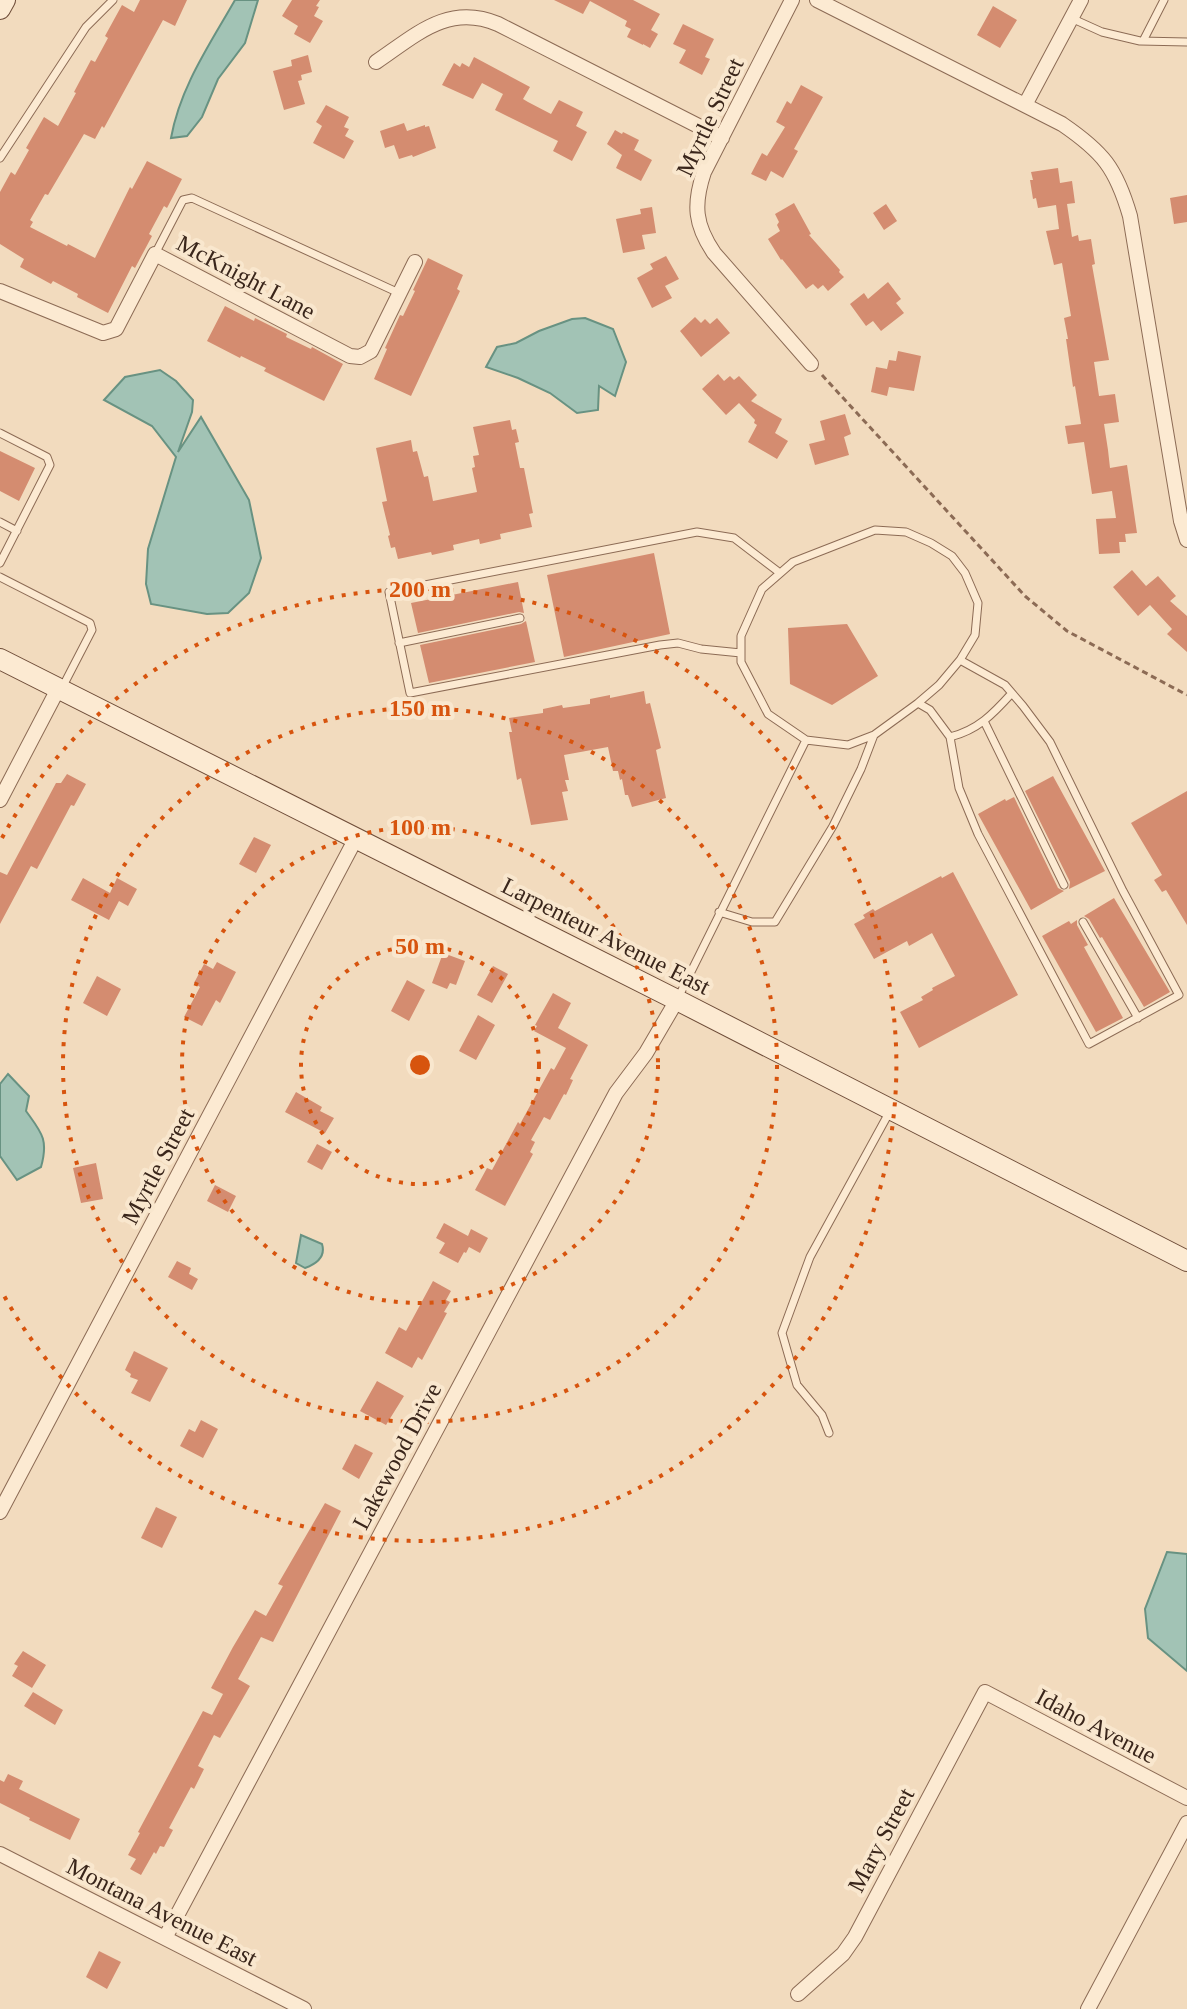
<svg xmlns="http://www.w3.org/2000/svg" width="1187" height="2009" font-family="Georgia,serif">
<rect width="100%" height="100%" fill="#f2dbbe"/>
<path fill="#a2c3b5" stroke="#689282" stroke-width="2" d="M235,0H258L245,43L218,79L202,117L187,136L171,138C180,87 210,44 235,0Z
M585,318L613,329L626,362L615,396L599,386L598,410L577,413L550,393L518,378L486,367L497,347L516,343L539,331L572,319Z
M160,370L176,381L193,400L192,412L178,452L201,417L249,500L261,558L249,593L228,613L207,614L151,604L146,584L148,549L176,457L152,426L104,400L125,377Z
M8,1074L29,1096L26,1111C41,1132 49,1139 41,1167L17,1180L0,1156V1084Z
M301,1235L322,1244C326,1257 316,1264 305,1268L296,1263Z
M1167,1552L1187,1554V1671L1148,1638L1145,1609Z"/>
<path fill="#d48c70" d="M140,0H187L175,26L163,20L104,128L102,126L95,139L84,134L48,195L45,194L30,220L33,222L30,227L67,246L68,244L95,258L130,187L132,189L147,161L182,179L167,208L164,206L149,234L152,236L135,268L132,266L108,313L77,297L78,294L53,281L51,284L20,267L24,259L0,244V192L11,172L15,175L29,150L26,148L44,117L58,126L76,93L74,92L91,60L95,62L108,38L105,36L122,5L134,12Z
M292,0H320L316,6L319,7L314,16L323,21L310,43L294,34L298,26L282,16Z
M554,0H633L660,14L651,30L658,34L650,48L643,44V45L627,37L631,29L625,26L627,21L590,1L583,14Z
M993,6L1017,20L1000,48L977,35Z
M683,24L714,39L705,57L710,59L702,75L679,63L686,50L673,44Z
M308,55L312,72L301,75L302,80L298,81L305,104L284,110L273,71L292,66L291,60Z
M474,57L530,87L523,99L528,102L551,114L559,100L583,112L576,126L587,132L572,161L553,151L558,141L495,110L503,94L482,83L473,99L442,85L454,63L460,67L462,63L469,67Z
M801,85L823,97L794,149L798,151L783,178L771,171L766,181L751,174L762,153L767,156L785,127L776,122L787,101L791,104Z
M326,105L349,117L344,127L349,129L345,136L354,141L344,159L313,143L322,126L316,122Z
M404,123L407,131L425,125V127L429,126L436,148L413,157L412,155L399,159L394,145L385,148L380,131Z
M615,130L622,134L623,132L639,140L634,150L652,160L641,181L616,168L622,155L607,144Z
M1058,168L1060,183L1072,181L1075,203L1067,204L1072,237L1078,235L1079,241L1091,239L1095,264L1092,265L1109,360L1094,362L1099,396L1115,394L1119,422L1104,424L1108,450L1110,468L1127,465L1137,533L1125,534L1126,542H1119L1120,553L1099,554L1096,519L1116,518L1112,491L1092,494L1084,442L1068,444L1065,426L1081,424L1075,386L1073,387L1066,339H1068L1064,318L1071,316L1062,263L1054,265L1046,231L1059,229L1056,205L1038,208L1036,198L1033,199L1030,180H1033L1031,172Z
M1187,195V222L1174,224L1170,198Z
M794,203L811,234L809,235L840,270L839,272L844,277L828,291L823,285L818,289L813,284L806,289L782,259L781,260L768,239L780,231L777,225L779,222L775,214Z
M886,204L897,221L884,230L873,213Z
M652,207L656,233L642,235L645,249L623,253L616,219L641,214L640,209Z
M666,256L679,279L665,286L672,298L652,308L637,278L653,269L650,264Z
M428,258L463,275L457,289L460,291L411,396L374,379L387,349L385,348L400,315L403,316L415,291L413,290Z
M888,282L901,299L896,303L904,313L881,331L873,321L866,326L850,304L864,293L868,299Z
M225,306L254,321L255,318L287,334L286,337L311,349L312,347L343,364L324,401L264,371L266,368L241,356L240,358L207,341Z
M695,317L701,323L705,319L710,324L717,318L730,333L701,357L680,331Z
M898,351L921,356L914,391L889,387L887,396L871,392L876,367L887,369L889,360L896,361Z
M718,374L724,381L730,376L734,380L739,376L757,395L751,401L782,419L775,433L788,441L777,459L748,442L757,425L754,423L755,420L739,403L726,415L702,389Z
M845,414L851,434L844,437L849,455L815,465L809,444L825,440L820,421Z
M510,420L512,430L516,429L519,442L515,443L520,468H524L533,513L529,514L532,527L500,534L501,539L480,544L479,539L453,545L454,550L432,555L431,552L398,559L395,547L391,548L388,536L390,535L382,502L387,501L376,448L411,440L413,452L417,451L424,477L428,476L433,501L477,492L472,468L475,467L473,456L479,455L473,427Z
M0,451L35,468L19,501L0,491Z
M654,553L670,634L564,657L547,575Z
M1132,570L1146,586L1158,576L1176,596L1170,601L1187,616V652L1167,634L1172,629L1150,605L1138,616L1113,587Z
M518,582L524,613L519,612L418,633L411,603Z
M526,621L535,662L429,683L420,645L521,624Z
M847,624L878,676L832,705L790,684L788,628Z
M644,691L646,704L650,703L661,748L656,750L666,798L632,807L628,795H625L622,779L620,780L618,771H613L608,747L564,755L569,780H565L568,791L562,792L568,820L531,825L521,778L517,780L509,732H512L509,718L543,713V709L562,705L563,708L590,704V699L610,695V698Z
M67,774L86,784L74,806L71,805L37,869L31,866L0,924V872L7,875L56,783H61Z
M1053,776L1105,871L1069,889L1070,882L1025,791Z
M1187,791V925L1166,890L1162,892L1154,880L1162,875L1131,823Z
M1014,797L1058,888L1064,891L1031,910L978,814L1005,799L1006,801Z
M254,837L271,845L256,873L239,864Z
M953,872L1018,995L919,1048L900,1012L923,1000L921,997L933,990L932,988L955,976L932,933L909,946L907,941L874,959L854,924L865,918L863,915L873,909L875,911L941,876L942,878Z
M83,878L110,893L117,878L137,889L128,906L119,901L109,920L71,900Z
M1114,898L1170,992L1144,1007L1102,937L1100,938L1089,919L1084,916Z
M1077,920V925L1088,945L1084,947L1123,1018L1096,1032L1042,936L1069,921L1071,924Z
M443,953L465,961L456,985L450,983L447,989L432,983Z
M217,962L236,972L220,1003L216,1000L202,1026L184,1017L200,987L194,983L204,964L213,969Z
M493,966L508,974L492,1003L477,995Z
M97,976L121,989L107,1016L83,1003Z
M407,980L425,990L409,1021L391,1011Z
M553,993L571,1003L558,1028L588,1045L570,1079L573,1080L566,1095L564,1094L550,1120L544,1117L531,1140L535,1142L530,1152L533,1154L505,1206L475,1190L487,1168L492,1170L518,1122L520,1124L551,1068L554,1070L566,1048L534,1031L537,1026L535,1025Z
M478,1015L495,1025L476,1060L459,1051Z
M296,1092L322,1107L320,1111L334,1118L325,1133L285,1112Z
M317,1144L332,1152L322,1170L307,1162Z
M96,1163L103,1199L81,1203L73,1168Z
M215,1185L236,1196L228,1212L207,1201Z
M444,1223L468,1236L471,1229L488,1238L480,1253L469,1247L466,1253L464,1252L458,1263L439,1253L445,1243L436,1238Z
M177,1261L191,1268L189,1274L198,1279L192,1290L168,1277Z
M433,1281L451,1291L446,1300L450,1302L444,1312L447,1313L422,1360L418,1357L412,1368L385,1353L399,1327L406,1331Z
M134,1351L168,1368L150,1402L131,1393L138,1380L130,1377L131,1374L125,1370Z
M377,1381L404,1396L386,1425L360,1411Z
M201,1420L218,1429L203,1458L180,1446L189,1429L195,1432Z
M355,1444L373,1453L359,1479L342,1469Z
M325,1503L341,1511L273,1642L261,1637L238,1679L250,1686L220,1738L214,1735L198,1766L204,1769L194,1789L191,1787L169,1828L173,1830L164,1847L160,1846L156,1854L154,1852L141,1875L130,1869L136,1859L128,1855L140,1833L138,1832L203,1711L212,1715L223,1694L211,1688L233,1647L255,1610L266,1616L283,1586L278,1584Z
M156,1507L177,1517L162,1548L141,1538Z
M23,1651L46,1665L32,1688L12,1676L18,1666L14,1664Z
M33,1692L63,1710L55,1725L24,1706Z
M8,1774L23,1781L19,1789L80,1819L70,1840L29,1820L30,1818L0,1803V1780L4,1782Z
M99,1951L121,1962L107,1989L86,1977Z"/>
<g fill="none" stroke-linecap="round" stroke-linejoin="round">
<g stroke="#8c6b55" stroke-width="9">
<path id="lane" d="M1071,18L1102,32L1140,41L1187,42
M1143,41L1164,0
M0,158L86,27L113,0
M155,254L183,200L192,198L399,293
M0,433L47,457L50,465L0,563
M0,522L17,531
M0,577L90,623L92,630L62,688
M399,643L520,618
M741,653L701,649L678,643L660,645L410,693L389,592L697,532L734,538L780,573
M918,703L939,685L960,660
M984,721L1064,885
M950,737C978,730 993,714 1012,693
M806,740L848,745L874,735
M1083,922L1138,1018
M678,998L806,740L768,714L741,662V636L762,589L793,562L875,530L906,532L931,543L952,556L965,573L978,603L975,635L960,660L1005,685L1023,706L1050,742L1123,891L1179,995L1089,1044L978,834L959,788L950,737L930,710L918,703L874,735L861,769L833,826L775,922H752L719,912
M829,1433L822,1415L797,1385L782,1333L810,1257L890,1111"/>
</g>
<g stroke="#8c6b55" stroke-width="16">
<path id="street" d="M792,0L704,172C693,205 695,225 714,253L811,364
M817,0L1062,124C1103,152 1116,168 1130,216L1181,521L1187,540
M376,62C416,35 448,3 498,24L722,138
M1025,105L1081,0
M0,291L103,333L116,329L155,254L350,356L360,357L371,351L415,262
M0,800L58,689
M0,1512L355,840
M0,1854L304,2009
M165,1938L616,1093L646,1053L677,1000
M798,1994L843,1954L855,1937L985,1692L1187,1798
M1088,2009L1187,1823"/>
</g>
<g stroke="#6e4c38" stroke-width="22">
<path id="secondary" d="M0,9L5,0
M0,659L677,1000L1187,1261"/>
</g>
<path stroke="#8c6b55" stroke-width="3" stroke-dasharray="6 4" stroke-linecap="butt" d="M822,375L1025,596L1067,631L1187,695"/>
<use href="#lane" stroke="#fcead2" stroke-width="7"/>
<use href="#street" stroke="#fcead2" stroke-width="14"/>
<use href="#secondary" stroke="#fcead2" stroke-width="20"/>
</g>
<g fill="none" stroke="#d7540e" stroke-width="4" stroke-dasharray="4 8">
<circle cx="420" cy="1065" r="119"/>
<circle cx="420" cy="1065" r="238"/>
<circle cx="420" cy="1065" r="357"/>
<path d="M2 838A476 476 0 1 1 2 1292"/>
</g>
<g text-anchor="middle" stroke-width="8" stroke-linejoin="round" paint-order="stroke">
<g font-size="24" fill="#3a261b" stroke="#f9e7ce">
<text transform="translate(710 117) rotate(-65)" y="8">Myrtle Street</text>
<text transform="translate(246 277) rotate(28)" y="8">McKnight Lane</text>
<text transform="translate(606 936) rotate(27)" y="8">Larpenteur Avenue East</text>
<text transform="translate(158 1166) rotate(-62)" y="8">Myrtle Street</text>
<text transform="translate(397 1456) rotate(-62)" y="8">Lakewood Drive</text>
<text transform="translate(1096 1726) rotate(28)" y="8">Idaho Avenue</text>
<text transform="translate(881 1840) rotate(-62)" y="8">Mary Street</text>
<text transform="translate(162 1912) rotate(27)" y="8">Montana Avenue East</text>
</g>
</g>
<circle cx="420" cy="1065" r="12" fill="#d7540e" stroke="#f9e7ce" stroke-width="4"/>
<g font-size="24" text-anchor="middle" font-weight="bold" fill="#d7540e" stroke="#f9e7ce" stroke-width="8" stroke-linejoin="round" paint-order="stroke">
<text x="420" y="597">200 m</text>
<text x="420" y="716">150 m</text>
<text x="420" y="835">100 m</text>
<text x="420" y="954">50 m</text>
</g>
</svg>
